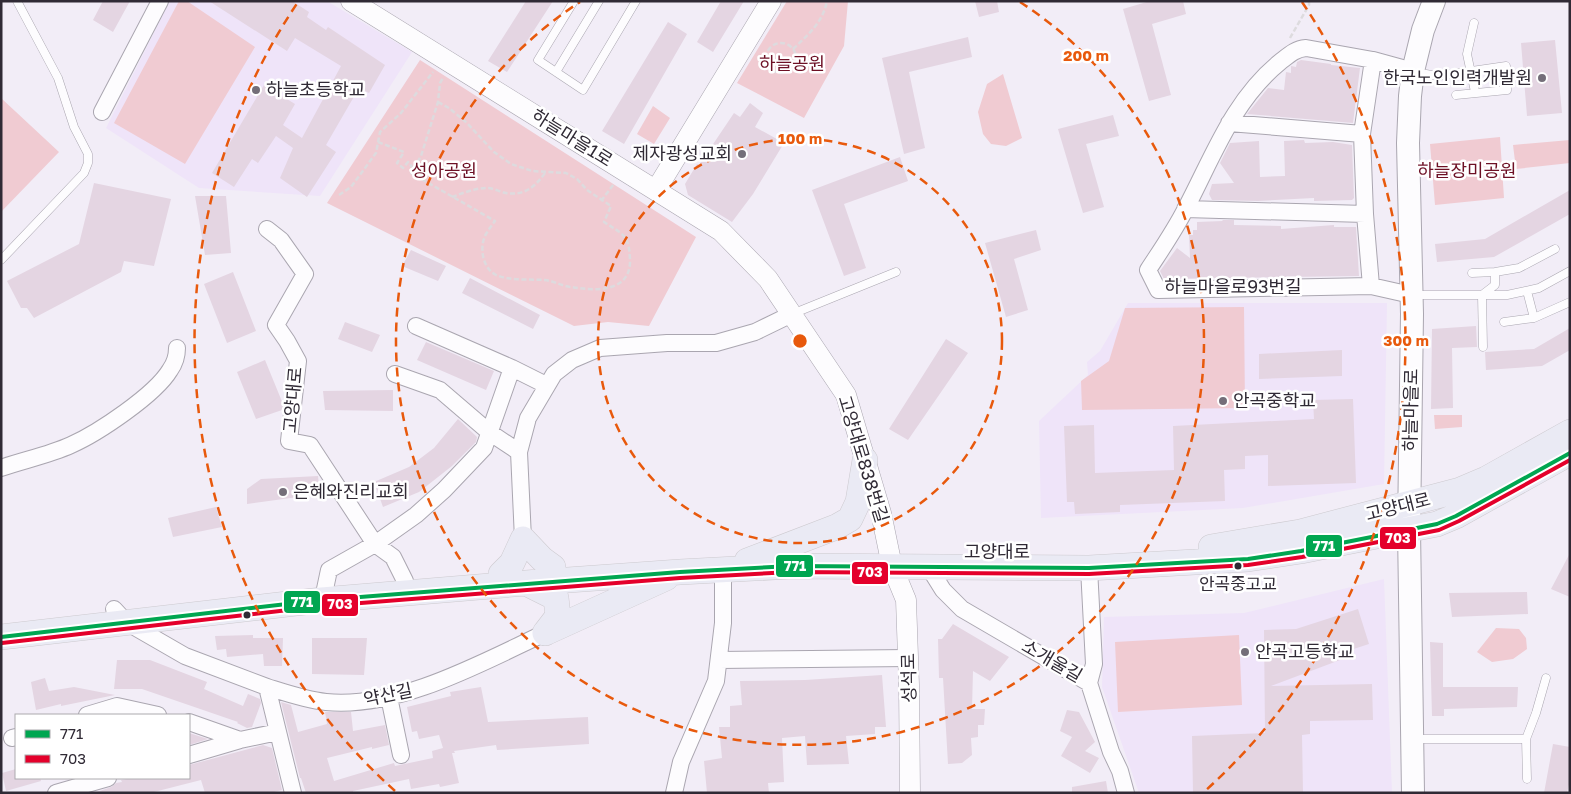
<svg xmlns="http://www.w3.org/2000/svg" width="1571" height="794" font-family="'Golos Text','Noto Sans KR',sans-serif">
<rect width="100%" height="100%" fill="#f2edf7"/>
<path fill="#efe4f9" d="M170,1H327L412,52L320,196L199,188L106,128Z
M1128,303H1387L1384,484L1243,508L1041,518L1039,421L1088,375L1087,362L1100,351Z
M1384,579L1392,793H1139L1102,687L1104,617L1244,613Z"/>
<path fill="#f0cbd2" d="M179,1H187L255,47L185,164L114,123Z
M787,1H848L844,46L804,118L737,83Z
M420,60L696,237L649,326L608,322L574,326L327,203Z
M1003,74L1022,138L1006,146L991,144L983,134L978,112L987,84Z
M1,98L59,152L1,212Z
M653,106L670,118L654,144L637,134Z
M1500,137L1504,198L1435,205L1430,144Z
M1570,140V163L1516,169L1513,145Z
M1244,307L1245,408L1082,410L1081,381L1109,361L1125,308Z
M1434,415H1462V427L1435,429Z
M1496,628L1519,629L1526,638L1527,649L1513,659L1492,662L1477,652Z
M1239,635L1242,705L1118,712L1115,642Z"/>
<path fill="#e4d5e2" d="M103,1H130L113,32L93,20Z
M209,1H292L309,12L307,17L326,30L328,27L385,65L369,93L359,88L326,145L336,152L307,197L280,178L293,148L276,136L258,163L252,159L234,187L212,173L264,85L295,104L283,125L302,138L341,66L295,38L287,51Z
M526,1H553L507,72L488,61Z
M721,1H744L713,52L697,42Z
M975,1H997L999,12L979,17Z
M1150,1H1183L1186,14L1152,24L1171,95L1149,101L1123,9Z
M668,22L687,34L624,144L602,131Z
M968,37L972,57L909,72L925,148L904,154L882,58Z
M1555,40L1562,113L1527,116L1521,43Z
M1301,60L1331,64V65L1360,68L1353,123L1247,114L1268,88L1284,90L1286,72L1291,73V66L1296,67L1297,62Z
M750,103L763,113L755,127L784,143L753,194L732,222L688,195L685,184L697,164L699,165L734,113L740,117Z
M1113,115L1119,136L1086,144L1104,207L1083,213L1058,129Z
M1304,140L1305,143L1333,142L1352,145L1354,198L1352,200L1314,201V198L1258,201L1212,200L1209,194L1212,184L1234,183L1220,163L1230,143L1259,141L1260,177L1285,176L1284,141Z
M900,157L908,181L844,204L866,268L844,276L812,190Z
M94,183L171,199L154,266L124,261L121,272L34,318L27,308H21L7,281L79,244Z
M1570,190V214L1494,257L1437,262L1435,244L1485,239Z
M195,196H226L231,253L205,255Z
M1222,220H1234V225L1281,226V229L1334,225V227H1356L1359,276L1164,279L1160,271L1177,248L1190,258L1189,235H1193V230H1197V222L1223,221Z
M1036,230L1041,250L1014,259L1028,310L1006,317L985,243Z
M411,250L446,266L438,281L402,266Z
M233,272L256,331L227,343L204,284Z
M470,278L540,315L533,329L462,293Z
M345,322L380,335L372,352L338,339Z
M1476,326L1477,347L1452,348L1453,408L1431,409L1432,329Z
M1570,328V350L1542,366L1486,370L1485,352L1534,349Z
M946,339L968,353L908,440L889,429Z
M426,342L494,371L486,390L417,360Z
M1342,350V376L1259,379V354Z
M265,360L283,404L282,410L256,419L237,372Z
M393,390V411L325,410L323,391Z
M1353,399L1356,483L1268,486V455L1245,456V469L1224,470L1225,501L1120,505V512L1075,514L1074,502H1067L1064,426L1094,425L1095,473L1174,470L1173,426L1314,419L1313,400Z
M458,419L477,437L476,442L452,466L419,492L383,507L374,482L409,467L434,448Z
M318,476L320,494L247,504V489L261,479Z
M216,507L222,527L173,537L168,518Z
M1570,553V597L1551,589Z
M1527,592L1528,614L1452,617L1449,593Z
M1358,609L1369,644L1335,655L1340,660L1271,686L1372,684L1373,720L1310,721V734L1302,735L1303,793H1193L1192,736L1265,733L1264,630L1296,629Z
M953,624L1009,657L990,681L973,671L972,709H985L984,725H978V737L971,738L972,755L962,763L948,764L943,678H939L938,639H942Z
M253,635V638H283L282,666H264L263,654L227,657L226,649L217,650L215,636Z
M312,638H367L364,675L312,674Z
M1430,642L1443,643V687H1518L1517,707L1444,709V716H1432Z
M117,660H150L207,682L204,689L243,706L248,694L260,699L261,703L252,727L247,728L237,723L238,722L142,689H114Z
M882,675L886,727H875V734L846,736L849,764L807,765L805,736L782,738L784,782L768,783L769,793H707L704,761L722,758L719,727H730V706L742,705L740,681L805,680Z
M45,678L49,691L74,687L115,695L61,706V704L36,710L31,682Z
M481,687L488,722L588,717L589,744L497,750L496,745L454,751L455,753H452L459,783L440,787L439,784L411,789L409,779L353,791V793H306L301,778H300L281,702L291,705L298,732L327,724L325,712H351L353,731L385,725L389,745L372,749V747L327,758L334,781L394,763L395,766L433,758L432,751L443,748L439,735L419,739L417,731L412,732L407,707L451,696L450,692Z
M1067,710L1079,712L1095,742L1085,751L1099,758L1090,773L1061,756L1072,737L1060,731Z
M189,733L208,739L189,745Z
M1553,744L1570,747V780L1567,793H1544Z
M263,745L272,748L282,790L270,793H205L201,780L150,793H94L111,787L116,783L122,782L121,780L133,778H189V765Z
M16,769V778H40L41,781L6,791L2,773Z
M1106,781L1108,793H1072V787Z"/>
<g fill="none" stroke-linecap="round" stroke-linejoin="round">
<g stroke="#aaa6b0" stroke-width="9">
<path id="service" d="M574,1L538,60L583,90L636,1
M1474,23L1467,54L1475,92
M556,72L599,1
M1415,72L1437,76L1506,66L1507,90L1456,95
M1,260L84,173L88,163V154L74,127L58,78L17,1
M1472,273L1495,272L1519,268L1555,249
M1527,291L1534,318
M1415,295H1507L1539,288L1570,271
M792,314L896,272
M1504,322L1534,318L1570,302
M1483,347L1482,295L1495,285V272
M1414,739H1526
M1527,779L1526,739L1536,713L1546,678"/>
</g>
<g stroke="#aaa6b0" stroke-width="18">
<path id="minor" d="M102,112L160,1
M1229,123L1362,134
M1185,209L1365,214
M267,229L281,240L305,274L276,325L287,341L298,361L289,441L310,445L375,544L393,557L405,581
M1371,286L1365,214L1362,134L1373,60
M1411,295L1371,286L1158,290L1148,270C1161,250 1175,230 1186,208C1213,157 1233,100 1280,62C1289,55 1295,49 1306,48L1373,60L1413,71
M512,368L546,385
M395,374L440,390L489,432L519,452
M1,468C24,460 49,455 71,445C98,433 155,395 170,370C175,363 177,356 177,348
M523,539L519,452L528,418L554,374L572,360L600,348L667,343H716L755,332L792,314
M928,566L943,590L962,609L1089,683L1111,752L1120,771L1126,793
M325,589L329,570L375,544L416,515L444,490L484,448L512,368L416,326
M114,609L126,622L185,656L267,687
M719,660L909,658
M1089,683L1094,664L1089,568
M389,697L401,755
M87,715L117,706L158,715
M189,722L240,740
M12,738L16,737
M189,755L240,740L278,732
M56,793L108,778
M293,793L267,687C286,693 306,700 326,702C399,709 481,663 545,633
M674,793L681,762L716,681L723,623V570"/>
</g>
<g stroke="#aaa6b0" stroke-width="21">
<path id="tertiary" d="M351,1L721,231L768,279L846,395L881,513L892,566L906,600L909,685L910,793
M656,190L771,1"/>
</g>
<g stroke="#aaa6b0" stroke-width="24">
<path id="secondary" d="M1413,793L1409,530L1412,314L1408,143L1410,96L1413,71L1423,30L1434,1"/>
</g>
<g stroke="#cdcacf" stroke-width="26">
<path id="primary" d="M1211,547L1300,532L1460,490L1486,479L1570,432
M747,561L836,527L850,519L858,502L865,460
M501,574L512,563L523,539L542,559L553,567
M526,583L556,598L558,616L545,633
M545,633L666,578
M1,637L322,600L526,583L680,572L792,566L1089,568L1248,559L1301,551L1437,524L1456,516L1570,453"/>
</g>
<path stroke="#dddbde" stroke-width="2.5" stroke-dasharray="5 2.5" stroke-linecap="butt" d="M1290,38L1309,5V1
M766 58a15 15 0 1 1 30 0a15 15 0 1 1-30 0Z
M793,49C808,35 823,22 827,1
M438,102L449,108L467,123L494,152L511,164L532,171L566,173L577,179L587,190L611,206L604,222C624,235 629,235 630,260C631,293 594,291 571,287C562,286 554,281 545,280C530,279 510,281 496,275C482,268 479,246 486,234C489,229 492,225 495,221L411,173L421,156L438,102L440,83L443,78
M378,142L404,152L397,163L403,168L408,162L413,168
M339,195L351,187L376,153L380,132L401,113L433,72
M452,197C463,193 475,188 487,188C493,188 500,192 506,193C524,196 535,187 545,173
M601,201L614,184"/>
<use href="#service" stroke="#fdfcfe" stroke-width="8"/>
<use href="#minor" stroke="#fdfcfe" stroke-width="16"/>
<use href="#tertiary" stroke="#fdfcfe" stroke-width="20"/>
<use href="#secondary" stroke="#fdfcfe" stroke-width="22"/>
<use href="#primary" stroke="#eaeaf4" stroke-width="25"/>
<g stroke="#fff" stroke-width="8">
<path id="bus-1" d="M1,637L322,600L680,572L792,566L1089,568L1248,559L1301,551L1437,524L1456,516L1570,453"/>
</g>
<g stroke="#fff" stroke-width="8">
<path id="bus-2" d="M2,643L323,606L680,578L792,572L1089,574L1248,565L1302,557L1439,530L1459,521L1570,460"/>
</g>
<use href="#bus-1" stroke="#00a651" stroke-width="4"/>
<use href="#bus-2" stroke="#e4002b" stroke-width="4"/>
</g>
<g fill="none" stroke="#e8590c" stroke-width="2.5" stroke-dasharray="9 6">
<circle cx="800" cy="341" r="202"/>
<path d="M1020 2A404 404 0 1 1 580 2"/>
<path d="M395 791A606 606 0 0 1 298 2M1302 2A606 606 0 0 1 1205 791"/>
</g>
<g fill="#746e79" stroke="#fff" stroke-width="2">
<circle cx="1542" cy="78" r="5"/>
<circle cx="256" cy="90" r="5"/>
<circle cx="742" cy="154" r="5"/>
<circle cx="1223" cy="401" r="5"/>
<circle cx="283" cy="492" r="5"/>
<circle cx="1245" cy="652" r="5"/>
</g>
<g fill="#302a35" stroke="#fff" stroke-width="2">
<circle cx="1238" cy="566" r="4.5"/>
<circle cx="247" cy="615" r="4.5"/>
</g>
<g text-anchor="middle" stroke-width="5" stroke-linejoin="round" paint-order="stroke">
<g font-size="17" fill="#302a35" stroke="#fff">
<text x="1238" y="590">안곡중고교</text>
</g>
<g font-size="18" fill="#6d1025" stroke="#fff">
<text x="792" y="70">하늘공원</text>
<text x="444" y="177">성아공원</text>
<text x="1467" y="177">하늘장미공원</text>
</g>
<g font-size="18" fill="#302a35" stroke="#fff" text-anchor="start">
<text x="1532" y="84" text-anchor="end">한국노인인력개발원</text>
<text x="266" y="96">하늘초등학교</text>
<text x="732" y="160" text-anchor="end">제자광성교회</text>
<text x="1233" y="407">안곡중학교</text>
<text x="293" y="498">은혜와진리교회</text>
<text x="1255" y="658">안곡고등학교</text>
</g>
<g font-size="18" fill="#302a35" stroke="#fff">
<text transform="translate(572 138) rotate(32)" y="6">하늘마을1로</text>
<text x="1233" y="293">하늘마을로93번길</text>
<text transform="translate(293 400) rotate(-85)" y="6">고양대로</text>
<text transform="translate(1411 410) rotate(-89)" y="6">하늘마을로</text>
<text transform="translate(863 459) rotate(73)" y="6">고양대로838번길</text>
<text transform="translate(1398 507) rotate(-14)" y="6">고양대로</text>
<text x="997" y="558">고양대로</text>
<text transform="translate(1052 661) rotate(30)" y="6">소개울길</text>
<text transform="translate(909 678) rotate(-91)" y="6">성석로</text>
<text transform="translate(388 695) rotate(-12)" y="6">약산길</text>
</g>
</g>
<circle cx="800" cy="341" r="8" fill="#e8590c" stroke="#fff" stroke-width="2.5"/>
<g font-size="15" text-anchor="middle" font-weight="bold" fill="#e8590c" stroke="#fff" stroke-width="5" stroke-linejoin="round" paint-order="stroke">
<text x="1086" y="61">200 m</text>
<text x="800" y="144">100 m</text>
<text x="1406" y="346">300 m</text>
</g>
<g stroke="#fff" stroke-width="2">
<rect x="1379" y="526" width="38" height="24" rx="5" fill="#e4002b"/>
<rect x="1305" y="534" width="38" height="24" rx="5" fill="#00a651"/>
<rect x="775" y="554" width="39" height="24" rx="5" fill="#00a651"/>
<rect x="851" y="561" width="38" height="24" rx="5" fill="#e4002b"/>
<rect x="283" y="590" width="38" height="24" rx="5" fill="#00a651"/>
<rect x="321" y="593" width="38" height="24" rx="5" fill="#e4002b"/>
</g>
<g font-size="14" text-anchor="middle" font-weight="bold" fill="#fff">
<text x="1398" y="543">703</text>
<text x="1324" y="551">771</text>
<text x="795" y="571">771</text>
<text x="870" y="577">703</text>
<text x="302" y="607">771</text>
<text x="340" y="609">703</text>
</g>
<rect width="1571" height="794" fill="none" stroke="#302a35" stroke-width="5"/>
<rect x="15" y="714" width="175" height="65" fill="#ffffff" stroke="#acaaae"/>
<rect x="25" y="730" width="25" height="8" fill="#00a651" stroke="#acaaae"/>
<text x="60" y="739" font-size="15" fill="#302a35">771</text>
<rect x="25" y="755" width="25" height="8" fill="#e4002b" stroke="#acaaae"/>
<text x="60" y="764" font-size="15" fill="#302a35">703</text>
</svg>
